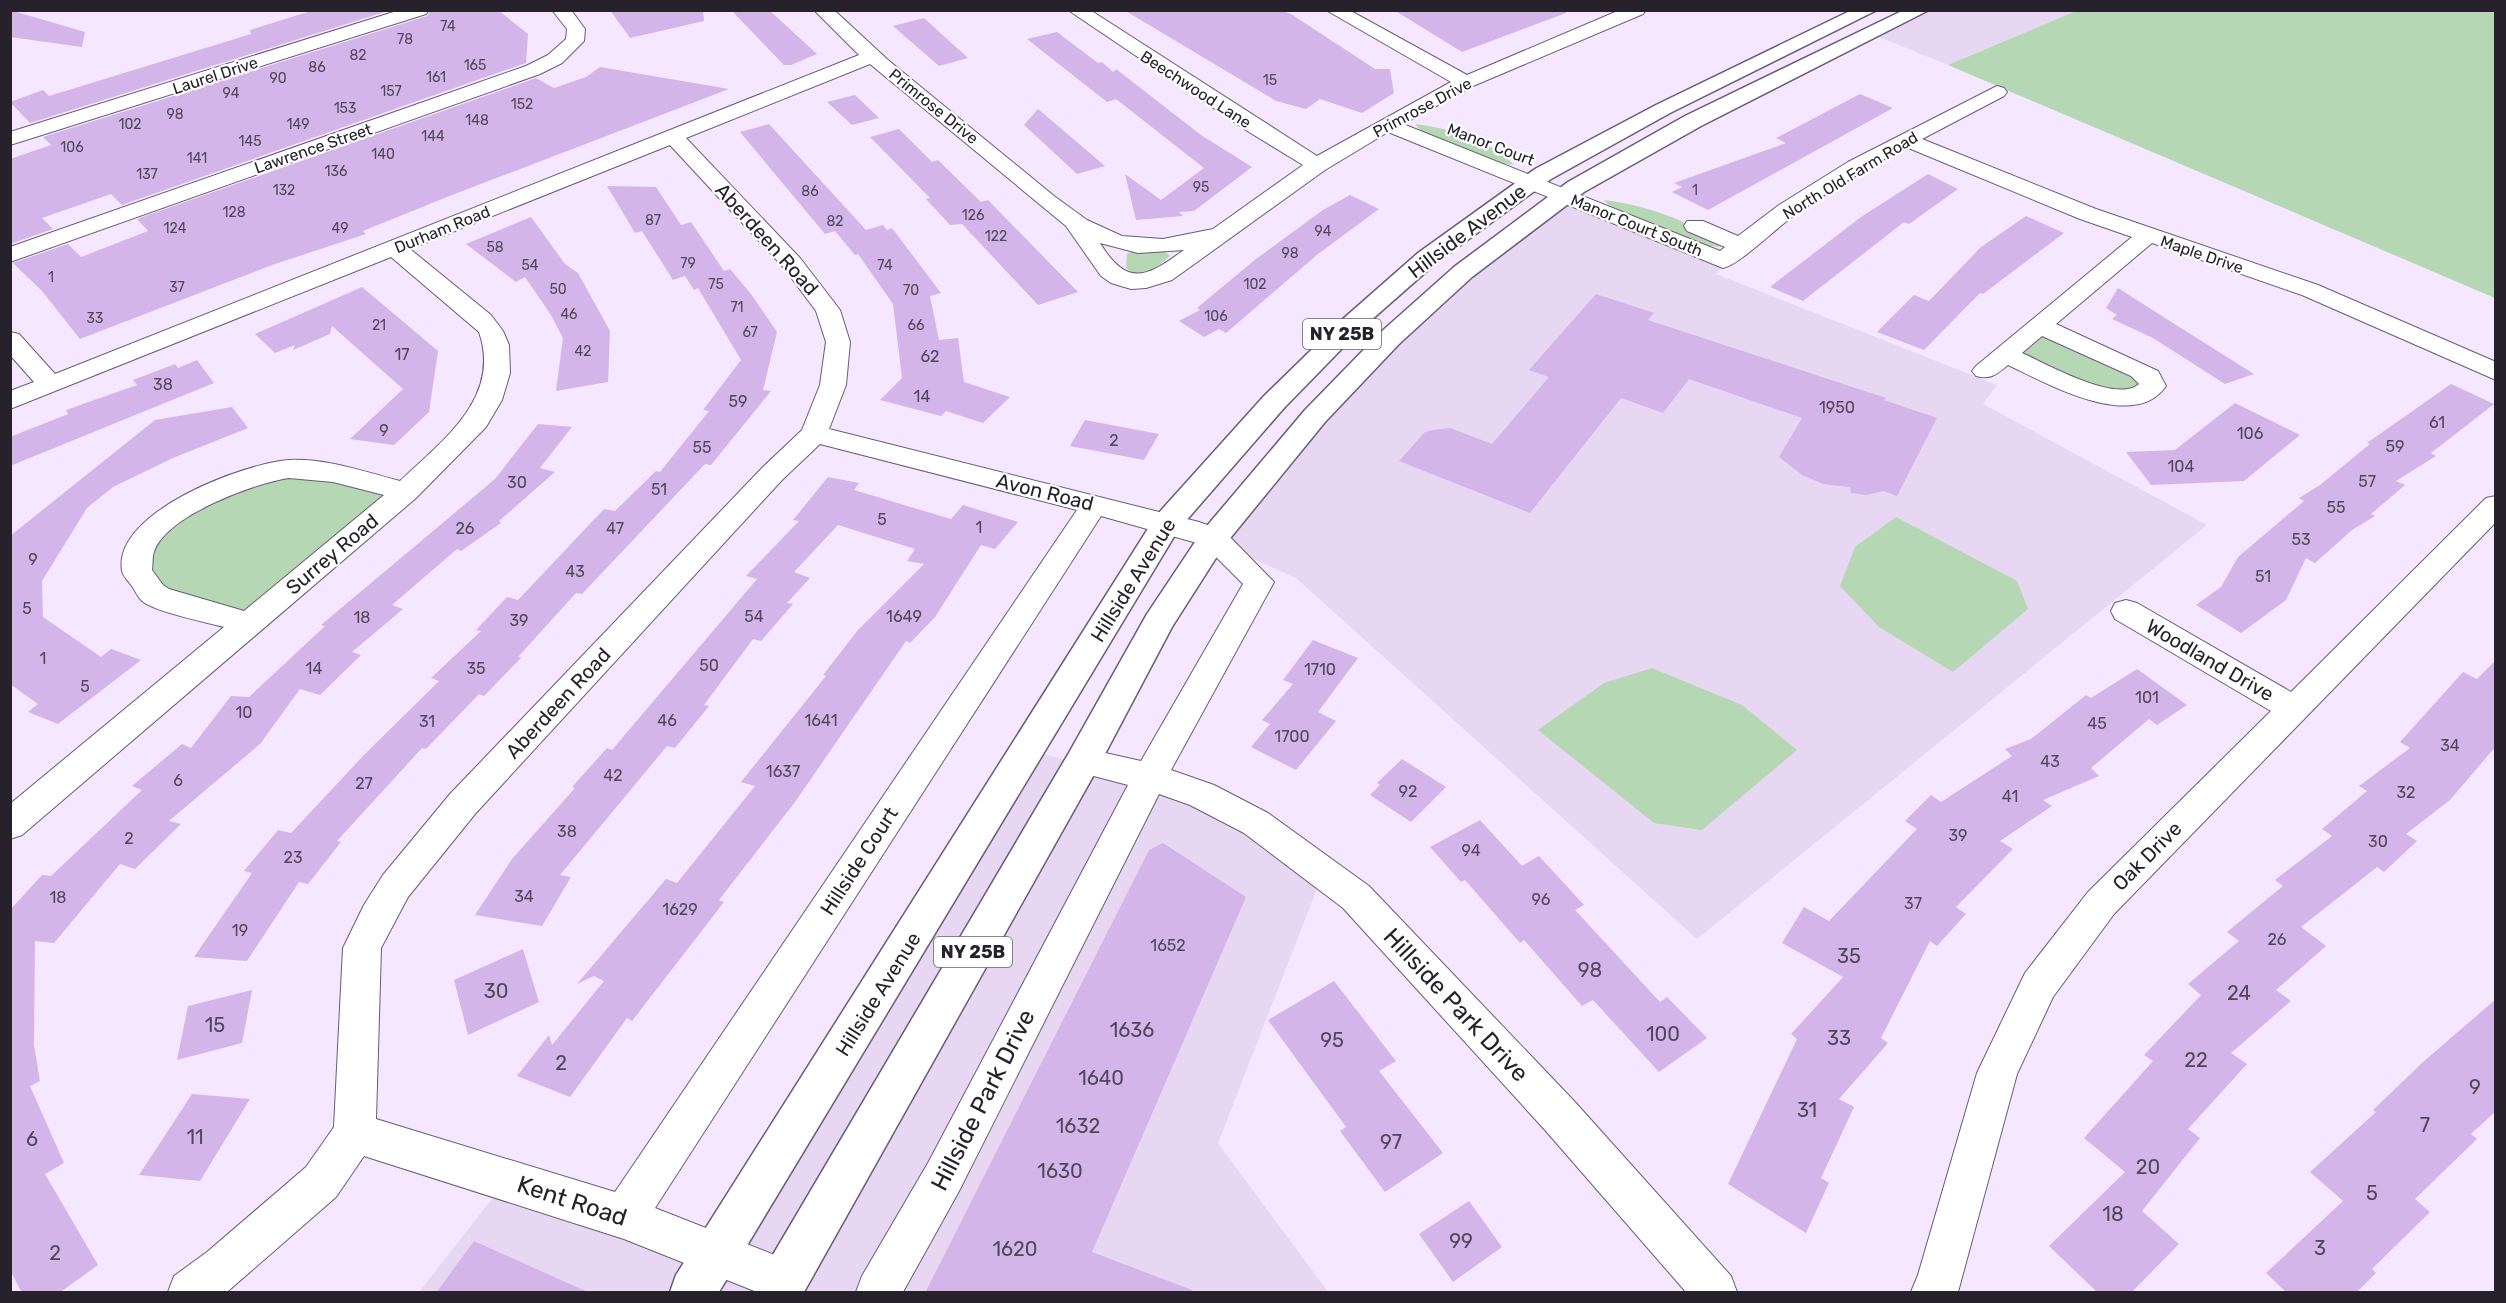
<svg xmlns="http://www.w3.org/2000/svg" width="2506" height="1303" font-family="Rubik,sans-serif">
<rect width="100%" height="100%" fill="#f5e7ff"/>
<path fill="#e7d7f3" d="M1920,11H2076L1948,65L1872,34Z
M1564,196L1724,264L1716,274L1997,385L1983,404L2207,525L1697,939L1296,578L1213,541L1392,342Z
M1022,748L1198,796L1322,876L1218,1143L1328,1292H419L502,1186L706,1260Z"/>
<path fill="#b6d7b3" d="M2076,11H2495V298L1948,65Z
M1415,124C1447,128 1491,140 1514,165C1483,162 1434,149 1415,124Z
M1604,200C1643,205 1692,219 1720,247L1690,244L1617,214Z
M1134,251H1164L1170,256C1159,266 1140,282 1126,268L1127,254Z
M2039,328L2147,379L2118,397L2009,354Z
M273,471L406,492L248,623L154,595L149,536Z
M1896,517L2017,581L2028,609L1953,672L1879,627L1840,586L1855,547Z
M1652,668L1742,705L1797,750L1702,830L1654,823L1538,730L1604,683Z"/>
<path fill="#d4b5e9" d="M10,10L85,32L82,47L10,37Z
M314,10H391L30,123L10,102L43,90L49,96L251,34L250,30Z
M431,10H498L528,34L526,63L122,205L111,194L42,218L53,229L10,244V159L51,145L43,137L427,16Z
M610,10H703L704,21L630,38Z
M731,10H769L817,54L791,65H784Z
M1124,10H1280L1291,14L1375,69H1390L1394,93L1362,113L1320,99L1306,109L1276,101Z
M1394,10H1565L1566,13L1462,52Z
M924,18L968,58L939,66L893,26Z
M1057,32L1098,63L1102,62L1113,72L1116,69L1201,135L1252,167L1194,211L1179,212L1183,216L1136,220L1125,174L1161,200L1204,168L1116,99L1107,102L1027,39Z
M600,67L729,89L447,197L363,231L366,234L272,265L80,339L42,291L13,263L68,244L81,257L148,231L137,219L536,78L554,88L586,77Z
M1860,94L1893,108L1708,210L1672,192L1682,187L1674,183L1786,143L1776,138Z
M855,95L879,118L852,125L827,102Z
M1038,109L1105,166L1077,174L1024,125Z
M769,124L866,230L883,225L887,230L892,228L941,293L930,296L939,340L958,338L964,382L1010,397L983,423L946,411L941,416L880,400L902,378L893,304L858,254L855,255L835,231L825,234L740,132Z
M899,129L932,162L938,160L981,202L988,200L1078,292L1038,305L962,224L950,225L926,199L930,198L870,137Z
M1928,174L1958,189L1909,224L1904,222L1803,301L1770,287L1861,217Z
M607,186L656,187L681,225L691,222L724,271L730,269L751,294L777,332L763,390L771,391L711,465L705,464L582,594L576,593L518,657L521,658L484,696L479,694L426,749L422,748L337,841L341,842L308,884L299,882L247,961L194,957L252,873L244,871L278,830L291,833L363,756L439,681L431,678L481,631L476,630L507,597L518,600L604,509L615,511L656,471L660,472L709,411L703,410L741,360L698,288L694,290L685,276L673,280L642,231L635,233Z
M1350,195L1379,209L1318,254L1226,333L1219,329L1204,337L1179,321L1200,310L1197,308L1256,259L1323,210Z
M2026,216L2064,233L1983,294L1980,293L1924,350L1877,332L1914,295L1929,301L1981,247Z
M531,217L565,264L578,273L610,331L608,382L556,391L563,338L551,315L525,277L516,282L466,244Z
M362,287L438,351L429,412L394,445L350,439L403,389L332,326L330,334L293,350L295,345L275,353L255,334Z
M2118,288L2165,318L2254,374L2225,384L2153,338L2112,319L2117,315L2106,308Z
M1596,294L1654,313L1648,320L1886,398L1884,400L1937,418L1897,496L1884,491L1866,495L1851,493L1850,487L1823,484L1802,475L1779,457L1802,418L1689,379L1663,413L1621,398L1530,513L1399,461L1425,432L1433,430L1450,428L1492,444L1549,377L1529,370Z
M197,360L214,383L10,466V437L68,414L66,410L137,385L133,380L175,364L178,368Z
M2451,384L2494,404L2431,453L2436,456L2396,481L2405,485L2371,514L2375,516L2352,530L2315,563L2306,558L2286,600L2241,633L2196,605L2221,587L2238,557L2304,501L2299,498L2320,485L2370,444L2367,443Z
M2235,403L2300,435L2244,481L2151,485L2126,452L2175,450Z
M232,407L248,428L173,458L113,487L87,508L42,581L43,617L101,657L111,649L141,660L58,724L28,712L38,704L10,684V536L155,420Z
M1085,420L1159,434L1144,460L1070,446Z
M538,424L572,427L540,468L555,472L499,521L501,523L461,551L457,549L392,605L403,609L352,652L361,655L320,695L300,689L260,744L169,821L181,824L135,869L120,864L54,943L35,941L34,1045L40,1081L30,1086L64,1163L45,1174L98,1265L59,1293H22L10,1270V910L42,875L51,876L142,790L132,786L182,744L191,748L231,696L249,697L325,626L321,625L495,479Z
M828,477L859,483L854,490L951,519L963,505L1018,522L995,549L981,545L935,617L910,643L906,641L795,802L719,900L724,902L632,1021L627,1018L570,1097L517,1076L549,1035L552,1045L604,981L594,976L577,984L666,879L677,883L755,786L741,782L826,676L823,675L858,630L924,564L907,561L915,549L838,525L794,572L810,578L787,603L793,604L761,641L753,639L704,705L709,706L675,748L667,746L560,875L571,877L542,926L475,915L512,859L575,788L572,787L607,748L612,750L757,579L746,576L799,521L793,520Z
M1313,640L1358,658L1318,712L1336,721L1296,770L1251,747L1270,724L1262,720L1293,684L1283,680Z
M2496,660V746L2450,800L2406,834L2417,841L2384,872L2377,867L2301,927L2326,946L2276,990L2291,1001L2231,1053L2247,1064L2188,1129L2200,1138L2142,1211L2179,1244L2131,1293H2098L2049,1246L2125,1172L2084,1138L2153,1061L2144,1055L2201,995L2188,984L2239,941L2227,932L2283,886L2275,880L2332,836L2322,829L2367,791L2359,786L2410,748L2400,742L2463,672L2477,679Z
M2137,669L2187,705L2157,725L2149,719L2091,768L2099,776L2043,800L2052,806L2000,841L2013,849L1956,907L1966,914L1937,946L1930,941L1881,1038L1888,1043L1839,1099L1854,1107L1821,1178L1829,1183L1806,1233L1728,1184L1797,1039L1791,1034L1843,977L1782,943L1804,907L1829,921L1917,829L1905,821L1931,795L1941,802L2012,756L2005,749L2031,739L2086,695L2091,698Z
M1402,759L1446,787L1411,822L1370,795L1380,785L1377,783Z
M1480,820L1522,866L1539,856L1584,905L1575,910L1660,1002L1667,997L1707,1038L1659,1072L1593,1000L1582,1006L1524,940L1520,943L1465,880L1461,882L1430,847Z
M1163,843L1246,897L1092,1252L1192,1290V1293H925L1149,850Z
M523,949L539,1002L468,1035L454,980Z
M1334,981L1396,1061L1379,1071L1443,1153L1385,1192L1340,1131L1346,1127L1268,1020Z
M252,990L242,1043L177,1060L188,1006Z
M2496,999V1111L2471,1134L2477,1139L2415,1199L2430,1212L2372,1269L2376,1273L2356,1293H2287L2266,1273L2343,1201L2310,1172L2376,1112L2373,1110L2423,1062Z
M192,1094L250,1099L200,1181L139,1175Z
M1469,1201L1502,1247L1453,1282L1419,1234Z
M474,1241L590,1293H436Z"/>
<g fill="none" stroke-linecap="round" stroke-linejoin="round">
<g stroke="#6a5c75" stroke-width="2">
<path id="street" d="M400,10H429L426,14L10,145V132Z
M552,10H571L585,29L584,41L562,63L540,74L10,262V247L526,66L548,55L566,39L567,29Z
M814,10H834L888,60L1054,196L1087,220L1122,236L1163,239L1213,229L1303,165L1249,132L1068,10H1090L1317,156L1451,82L1326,10H1349L1467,75L1620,10H1646L1643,14L1473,86L1403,124L1720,251L1725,247L1687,231L1684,226L1687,221H1703L1738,236L1779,205L1848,162L1997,86L2004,88L2007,92L2004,96L1922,139L2096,209L2318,285L2496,362V380L2302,295L2152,243L2056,324L2158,371L2166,386C2134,433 2046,383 2008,365C1997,374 1991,380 1976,376L1972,371L1976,366L2132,237L2080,219L1906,147C1868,168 1831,189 1796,214C1778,226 1741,264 1723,268L1388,132L1325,170L1172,280L1146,288L1131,289L1111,283L1101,276L1066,226L870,64L686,138L800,258L840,310L850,342L846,385L829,429L1199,522L1224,531L1274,582L1171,770L1214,785L1268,813L1369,886L1575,1102L1731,1276L1737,1292H1686L1545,1130L1343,908L1244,833L1190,805L1159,794L958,1193L903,1292H856L862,1276L928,1163L1128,785L1071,770L1066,761L1071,752L1083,748L1141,761L1243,584L1204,545L1101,516L655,1208L800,1265L806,1281L802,1292H757L624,1239L364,1156L336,1197L227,1292H168L174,1276L207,1252L306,1167L334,1127L343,948L364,905L383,875L450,794L762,468L802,430L820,385L826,342L816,311L784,268L670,145L410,249L491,315L503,331L509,345L510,373L502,400L486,427L416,498L22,835L10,839V804L224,627C206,622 155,612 142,601C138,597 135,591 132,586C129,582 123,576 122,571C112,512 245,463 289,460C326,458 365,472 400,481C442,441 502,398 479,332L391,257L10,409V391L34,382L10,355V332L19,334L55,374L859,55ZM1100,243L1138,253L1184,250C1148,276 1128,289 1100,243ZM2042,336L2131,376L2139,384C2117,404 2047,364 2022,353ZM820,444L1077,510L615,1192L376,1119L381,948L408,897L475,814L782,480ZM289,478L333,482L384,495L244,611L169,589L163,585L152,570C153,564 152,557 154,552C165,516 255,483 289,478Z
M2496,496V522L2114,914L2053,997L2017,1074L1958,1292H1911L1918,1275L1977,1073L2025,973L2088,892L2271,711L2115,619L2111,611L2115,603L2126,600L2137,603L2291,692L2486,498Z"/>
</g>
<g stroke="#6a5c75" stroke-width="3">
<path id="primary" d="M1852,10H1877L1670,113L1551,179L1436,263L1361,329L1284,408L1178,530L719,1292H670L676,1275L1156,516L1264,396L1343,319L1418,253L1535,169L1656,105Z
M1904,10H1929L1701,126L1584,192L1472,277L1399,344L1325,422L1223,547L1172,627L1096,771L804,1292H755L761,1275L1070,751L1147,614L1201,533L1305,410L1381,332L1454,267L1568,182L1685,116Z"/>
</g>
<use href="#street" fill="#fff" fill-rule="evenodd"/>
<use href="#primary" fill="#fff" fill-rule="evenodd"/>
</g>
<g text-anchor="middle" stroke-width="4.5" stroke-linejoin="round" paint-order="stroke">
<g font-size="14" fill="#52465b">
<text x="448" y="31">74</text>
<text x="405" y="44">78</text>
<text x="358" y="60">82</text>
<text x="475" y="70">165</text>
<text x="317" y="72">86</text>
<text x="436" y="82">161</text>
<text x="278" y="83">90</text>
<text x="1270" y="85">15</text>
<text x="391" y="96">157</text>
<text x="231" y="98">94</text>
<text x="522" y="109">152</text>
<text x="345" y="113">153</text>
<text x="175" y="119">98</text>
<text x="477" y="125">148</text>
<text x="130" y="129">102</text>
<text x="298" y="129">149</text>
<text x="433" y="141">144</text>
<text x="250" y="146">145</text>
<text x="72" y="152">106</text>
<text x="383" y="159">140</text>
<text x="197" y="163">141</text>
<text x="336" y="176">136</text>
<text x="147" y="179">137</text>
<text x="1201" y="192">95</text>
<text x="284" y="195">132</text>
<text x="1695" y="195">1</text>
<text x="810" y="196">86</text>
<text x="234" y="217">128</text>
<text x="973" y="220">126</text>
<text x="653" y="225">87</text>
<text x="835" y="226">82</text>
<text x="175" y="233">124</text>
<text x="340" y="233">49</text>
<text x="1323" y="236">94</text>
<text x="996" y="241">122</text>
<text x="495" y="252">58</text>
<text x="1290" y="258">98</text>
<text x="688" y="268">79</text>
<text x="530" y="270">54</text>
<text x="885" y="270">74</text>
<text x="51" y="282">1</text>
<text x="716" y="289">75</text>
<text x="1255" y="289">102</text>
<text x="177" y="292">37</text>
<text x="558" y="294">50</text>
<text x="911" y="295">70</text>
<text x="737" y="312">71</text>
<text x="569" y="319">46</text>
<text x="1216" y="321">106</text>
<text x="95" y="323">33</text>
<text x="379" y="330">21</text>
<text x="916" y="330">66</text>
<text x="750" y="337">67</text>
<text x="583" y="356">42</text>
</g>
<g font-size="16" fill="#27212c" stroke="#fff">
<text transform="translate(215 75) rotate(-18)" y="6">Laurel Drive</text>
<text transform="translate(1196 89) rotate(33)" y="6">Beechwood Lane</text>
<text transform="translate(934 106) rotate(39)" y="6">Primrose Drive</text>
<text transform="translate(1422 107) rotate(-28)" y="6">Primrose Drive</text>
<text transform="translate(1491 144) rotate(21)" y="6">Manor Court</text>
<text transform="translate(313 148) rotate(-19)" y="6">Lawrence Street</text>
<text transform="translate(1850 175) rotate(-31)" y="6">North Old Farm Road</text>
<text transform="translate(1637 225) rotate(22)" y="6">Manor Court South</text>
<text transform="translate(442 229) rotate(-22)" y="6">Durham Road</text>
<text transform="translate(2202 254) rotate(19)" y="6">Maple Drive</text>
</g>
<g font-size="16" fill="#52465b">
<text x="402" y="360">17</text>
<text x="930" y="362">62</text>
<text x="163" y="390">38</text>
<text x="922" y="402">14</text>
<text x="738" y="407">59</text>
<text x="1837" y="413">1950</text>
<text x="2437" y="428">61</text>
<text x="384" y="436">9</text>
<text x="2250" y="439">106</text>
<text x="1114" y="446">2</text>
<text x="2395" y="452">59</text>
<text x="702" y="453">55</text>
<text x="2181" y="472">104</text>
<text x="2367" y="487">57</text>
<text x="517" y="488">30</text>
<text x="659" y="495">51</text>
<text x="2336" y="513">55</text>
<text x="882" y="525">5</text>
<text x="979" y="533">1</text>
<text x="465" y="534">26</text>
<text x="615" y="534">47</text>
<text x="2301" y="545">53</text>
<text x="33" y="565">9</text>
<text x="575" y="577">43</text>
<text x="2263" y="582">51</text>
<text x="27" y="614">5</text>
<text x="754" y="622">54</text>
<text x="904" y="622">1649</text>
<text x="362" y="623">18</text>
<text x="519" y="626">39</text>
<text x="43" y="664">1</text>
<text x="709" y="671">50</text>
<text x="314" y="674">14</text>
<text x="476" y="674">35</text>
<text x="1320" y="675">1710</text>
<text x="85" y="692">5</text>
<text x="2147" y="703">101</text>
<text x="244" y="718">10</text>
<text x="667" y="726">46</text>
<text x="821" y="726">1641</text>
<text x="427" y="727">31</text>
<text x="2097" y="729">45</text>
<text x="1292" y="742">1700</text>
<text x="2450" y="751">34</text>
<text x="2050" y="767">43</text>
<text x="783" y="777">1637</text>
<text x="613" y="781">42</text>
<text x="178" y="786">6</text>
<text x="364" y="789">27</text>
<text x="1408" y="797">92</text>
<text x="2406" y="798">32</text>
<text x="2010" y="802">41</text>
<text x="567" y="837">38</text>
<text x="1958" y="841">39</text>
<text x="129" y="844">2</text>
<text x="2378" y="847">30</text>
<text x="1471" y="856">94</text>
<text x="293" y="863">23</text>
<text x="524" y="902">34</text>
<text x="58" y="903">18</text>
<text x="1541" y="905">96</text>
<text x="1913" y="909">37</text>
<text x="680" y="915">1629</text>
<text x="240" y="936">19</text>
<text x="2277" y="945">26</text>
<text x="1168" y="951">1652</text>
</g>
<g fill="#fff" stroke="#68646b" stroke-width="1.5">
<rect x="1303" y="319" width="78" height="30" rx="4.5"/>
<rect x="934" y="937" width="78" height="30" rx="4.5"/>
</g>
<g font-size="18" font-weight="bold" fill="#27212c">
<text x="1342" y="340">NY 25B</text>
<text x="973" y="958">NY 25B</text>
</g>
<g font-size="20" fill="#27212c" stroke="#fff">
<text transform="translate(1467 231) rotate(-37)" y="7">Hillside Avenue</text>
<text transform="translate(767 239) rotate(48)" y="7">Aberdeen Road</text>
<text transform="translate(1045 492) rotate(14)" y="7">Avon Road</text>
<text transform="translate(332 554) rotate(-40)" y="7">Surrey Road</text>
<text transform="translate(1133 580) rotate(-58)" y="7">Hillside Avenue</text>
<text transform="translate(2210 660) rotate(30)" y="7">Woodland Drive</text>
<text transform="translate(558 703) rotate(-47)" y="7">Aberdeen Road</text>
<text transform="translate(2147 856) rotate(-45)" y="7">Oak Drive</text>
<text transform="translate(859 861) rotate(-57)" y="7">Hillside Court</text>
<text transform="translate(878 994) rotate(-58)" y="7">Hillside Avenue</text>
</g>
<g font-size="20" fill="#52465b">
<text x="1849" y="963">35</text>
<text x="1590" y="977">98</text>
<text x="496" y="998">30</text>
<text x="2239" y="1000">24</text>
<text x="215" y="1032">15</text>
<text x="1132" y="1037">1636</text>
<text x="1663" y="1041">100</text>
<text x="1839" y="1045">33</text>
<text x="1332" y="1047">95</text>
<text x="2196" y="1067">22</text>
<text x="561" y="1070">2</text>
<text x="1101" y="1085">1640</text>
<text x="2475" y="1094">9</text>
<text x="1807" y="1117">31</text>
<text x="2425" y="1132">7</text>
<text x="1078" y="1133">1632</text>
<text x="195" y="1144">11</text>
<text x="32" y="1146">6</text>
<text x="1391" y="1149">97</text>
<text x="2148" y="1174">20</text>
<text x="1060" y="1178">1630</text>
<text x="2372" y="1200">5</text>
<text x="2113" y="1221">18</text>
<text x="1461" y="1248">99</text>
<text x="2320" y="1255">3</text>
<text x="1015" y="1256">1620</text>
<text x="55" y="1260">2</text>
</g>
<g font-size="24" fill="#27212c" stroke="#fff">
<text transform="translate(1456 1005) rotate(47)" y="8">Hillside Park Drive</text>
<text transform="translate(983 1100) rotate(-63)" y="8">Hillside Park Drive</text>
<text transform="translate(572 1201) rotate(18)" y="8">Kent Road</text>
</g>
</g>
<rect width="2506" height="1303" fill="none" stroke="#27212c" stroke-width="24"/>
</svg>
